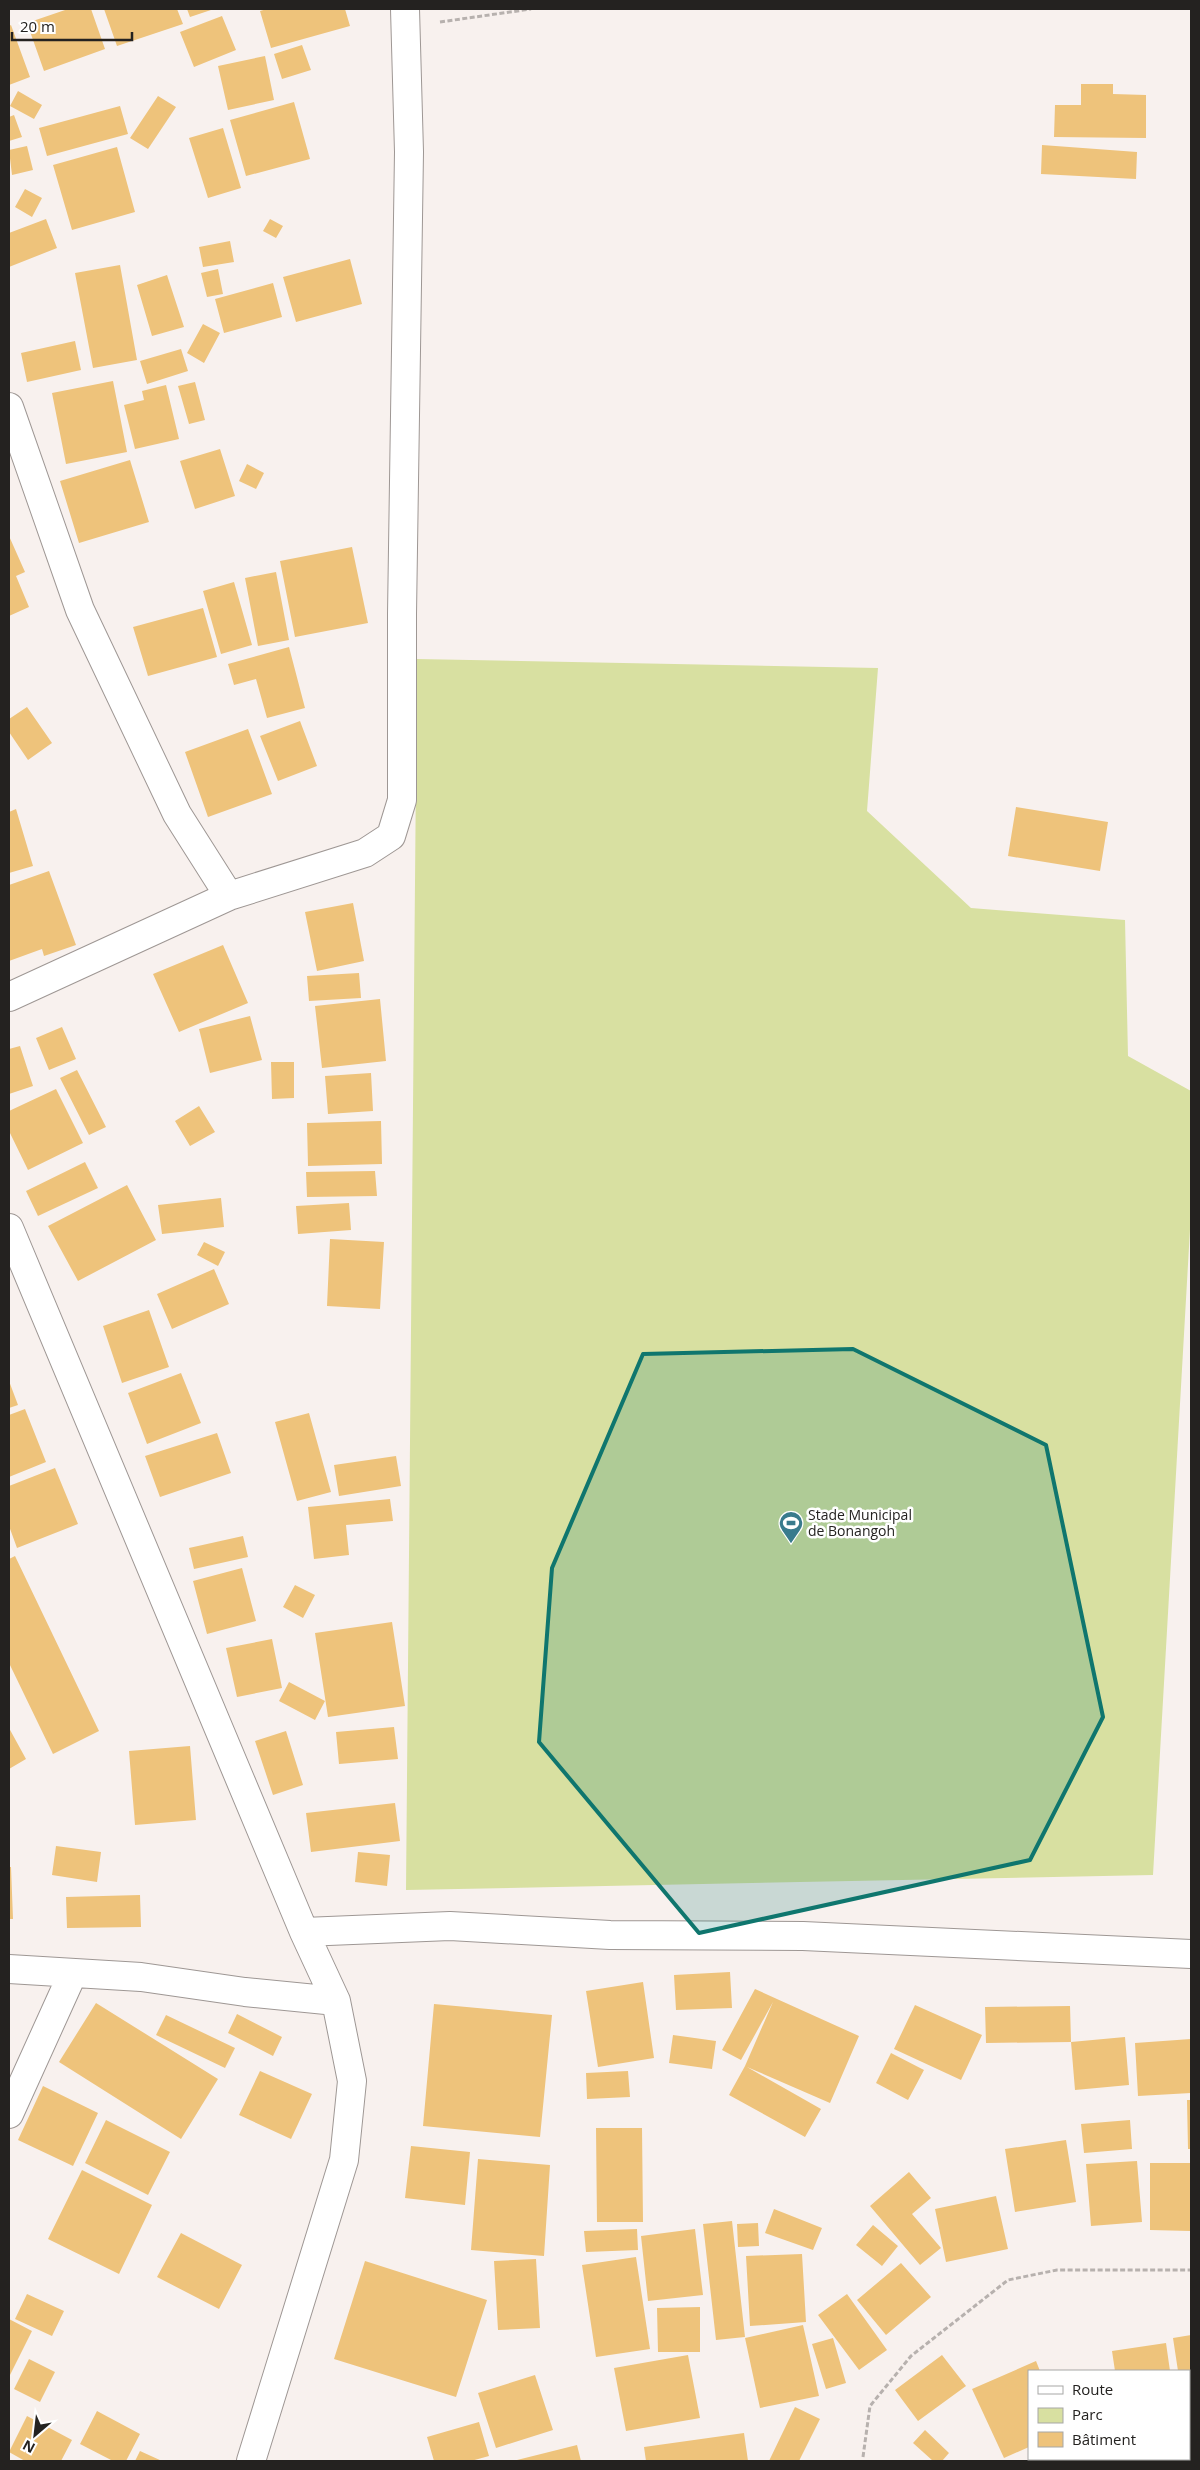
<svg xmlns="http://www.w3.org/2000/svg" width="1200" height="2470" font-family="'Open Sans',sans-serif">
<rect width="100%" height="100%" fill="#f8f1ee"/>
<path fill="#d8e0a1" d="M417,659L878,668L867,811L971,908L1125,920L1128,1056L1191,1091V1212L1153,1875L406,1890Z"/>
<path fill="#eec37b" d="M68,9H91L105,49L44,71L27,23Z
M104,9H177L183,24L117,46Z
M187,9H214L190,17Z
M267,9H345L350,26L271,48L260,11Z
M222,16L236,50L194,67L180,32Z
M11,25L30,77L9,85V26Z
M302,45L311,70L282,79L274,54Z
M265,56L274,100L228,110L218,66Z
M1081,84H1113V94L1146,95V138L1054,137L1055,105H1081Z
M18,91L42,105L34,119L10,106Z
M158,96L176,107L148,149L130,138Z
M294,102L310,159L246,176L230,120Z
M120,106L128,134L47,156L39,128Z
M14,115L22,137L9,141V117Z
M223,128L241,188L208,198L189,138Z
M1042,145L1137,152L1136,179L1041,174Z
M27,146L33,170L12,175L9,150Z
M117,147L135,212L72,230L53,165Z
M25,189L42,198L32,217L15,207Z
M46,219L57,248L9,267V233Z
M270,219L283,226L276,238L263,231Z
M230,241L234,262L203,267L199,247Z
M350,259L362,304L296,322L283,277Z
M120,265L137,360L93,368L75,273Z
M218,269L223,294L207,297L201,273Z
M167,275L184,327L152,336L137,285Z
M273,283L282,317L224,333L215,299Z
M203,324L220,333L204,363L187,353Z
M75,341L81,370L27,382L21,353Z
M181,349L188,371L147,384L140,361Z
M113,381L127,452L66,464L52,393Z
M195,382L205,420L189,424L178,386Z
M166,385L179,439L135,449L124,405L144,400L142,391Z
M220,449L235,496L195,509L180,461Z
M130,460L149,522L79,543L60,481Z
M247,464L264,473L256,489L239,481Z
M9,536L25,572L16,576L29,607L9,616Z
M352,547L368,623L295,637L280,561Z
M276,572L289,640L258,646L245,578Z
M234,582L252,645L221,654L203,591Z
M203,608L217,657L148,676L133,627Z
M289,647L305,708L267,718L256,679L234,685L228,664Z
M27,707L52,743L28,760L9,732V719Z
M300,721L317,766L278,781L260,736Z
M248,729L272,794L208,817L185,752Z
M1016,807L1108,822L1100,871L1008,856Z
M16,809L33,866L9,873V812Z
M49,871L76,945L44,956L42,949L9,961V885Z
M353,903L364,961L317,971L305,912Z
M223,945L248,1003L179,1032L153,974Z
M359,973L361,998L309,1001L307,976Z
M380,999L386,1061L322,1068L315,1006Z
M250,1016L262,1060L210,1073L199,1029Z
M62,1027L76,1059L49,1070L36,1038Z
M20,1046L33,1086L9,1094V1049Z
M271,1062H294V1098L272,1099Z
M77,1070L106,1127L89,1135L60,1078Z
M371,1073L373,1111L328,1114L325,1076Z
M56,1089L83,1143L28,1170L9,1131V1111Z
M199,1106L215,1132L190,1146L175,1121Z
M381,1121L382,1164L308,1166L307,1123Z
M85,1162L98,1188L38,1216L26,1191Z
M375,1171L377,1196L307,1197L306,1172Z
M127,1185L156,1240L78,1281L48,1226Z
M221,1198L224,1227L162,1234L158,1205Z
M349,1203L351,1230L298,1234L296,1206Z
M330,1239L384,1242L380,1309L327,1306Z
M204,1242L225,1252L218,1266L197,1255Z
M214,1269L229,1304L172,1329L157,1294Z
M149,1310L169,1367L122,1383L103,1326Z
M181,1373L201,1423L147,1444L128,1393Z
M9,1381L18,1405L9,1408Z
M25,1409L46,1462L9,1477V1415Z
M309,1413L331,1492L297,1501L275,1422Z
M217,1433L231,1473L160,1497L145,1456Z
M396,1456L401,1486L339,1496L334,1465Z
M55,1468L78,1524L17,1548L9,1526V1486Z
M390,1499L393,1521L346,1525L349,1555L314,1559L308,1507Z
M243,1536L248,1557L194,1569L189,1548Z
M15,1556L99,1731L53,1754L9,1663V1559Z
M242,1568L256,1621L207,1634L193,1581Z
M295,1585L315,1595L303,1618L283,1607Z
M392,1622L405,1706L328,1717L315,1633Z
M272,1639L282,1688L237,1697L226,1648Z
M289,1682L325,1701L315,1720L279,1701Z
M394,1727L398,1759L339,1764L336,1732Z
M9,1728L26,1759L9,1769Z
M286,1731L303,1785L273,1795L255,1741Z
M190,1746L196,1820L135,1825L129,1751Z
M395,1803L400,1841L311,1852L306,1813Z
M56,1846L101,1852L97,1882L52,1875Z
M358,1852L390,1855L387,1886L355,1882Z
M9,1867H11L13,1919H9Z
M140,1895L141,1927L67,1928L66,1897Z
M730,1972L732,2008L676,2010L674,1975Z
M643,1982L654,2058L598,2067L586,1991Z
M755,1989L859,2036L830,2103L747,2067L821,2109L805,2137L729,2095L745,2066L773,2002L741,2060L722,2050Z
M96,2003L218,2079L181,2139L59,2062Z
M434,2004L552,2015L540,2137L423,2126Z
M915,2005L982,2035L961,2080L894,2049Z
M1070,2006L1071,2042L986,2043L985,2007Z
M237,2014L282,2037L273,2056L228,2033Z
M166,2015L235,2048L225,2068L156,2035Z
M673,2035L716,2041L712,2069L669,2063Z
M1125,2037L1129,2085L1075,2090L1071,2042Z
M1191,2039V2093L1138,2096L1135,2043Z
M891,2053L924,2070L908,2100L876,2083Z
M260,2071L312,2094L291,2139L239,2115Z
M628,2071L630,2097L587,2099L586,2073Z
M43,2086L98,2113L73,2166L18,2140Z
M1187,2100H1191V2149H1188Z
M106,2120L170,2152L148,2195L85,2163Z
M1130,2120L1132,2149L1084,2153L1081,2124Z
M596,2128H642L643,2222H597Z
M1066,2140L1076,2202L1015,2212L1005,2149Z
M411,2146L470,2152L465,2205L405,2198Z
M478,2159L550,2165L544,2256L471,2250Z
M1137,2161L1142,2222L1091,2226L1086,2164Z
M1150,2163H1191V2231L1150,2230Z
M82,2170L152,2205L119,2274L48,2239Z
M909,2172L931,2198L912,2214L941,2248L920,2265L870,2206Z
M996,2196L1008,2249L946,2262L935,2209Z
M774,2209L822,2228L813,2250L765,2233Z
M732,2221L745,2337L716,2340L703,2224Z
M758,2223L759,2246L738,2247L737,2224Z
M873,2225L898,2246L882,2266L856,2245Z
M637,2229L638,2250L586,2252L584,2231Z
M695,2229L703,2295L648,2301L641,2236Z
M181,2233L242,2265L219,2309L157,2277Z
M802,2254L806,2322L750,2326L746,2256Z
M636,2257L650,2349L596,2357L582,2265Z
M536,2259L540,2328L498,2330L494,2261Z
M365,2261L487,2300L456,2397L334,2359Z
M901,2263L931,2297L886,2335L857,2300Z
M27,2294L64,2311L52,2336L15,2319Z
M847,2294L887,2350L859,2370L818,2315Z
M700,2307V2352H658L657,2308Z
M9,2319L32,2331L9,2377Z
M803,2325L819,2396L760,2408L745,2338Z
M1191,2335V2410H1189V2371H1178L1173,2338Z
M833,2338L846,2383L826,2389L812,2344Z
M1166,2343L1170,2371H1115L1112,2351Z
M688,2355L700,2418L626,2431L614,2368Z
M942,2355L966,2386L918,2421L895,2390Z
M29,2359L55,2372L40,2402L14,2389Z
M1036,2361L1040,2371H1029V2447L1004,2458L972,2389Z
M535,2375L553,2430L496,2448L478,2393Z
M795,2407L820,2419L799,2461H769Z
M97,2411L140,2434L126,2461H113L80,2444Z
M27,2416L72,2440L61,2461H25L9,2452Z
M479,2422L489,2456L471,2461H434L427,2437Z
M1189,2428H1191V2461H1144V2459H1189Z
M925,2430L949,2453L942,2461H933L913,2443Z
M744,2433L748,2461H646L644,2447Z
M577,2445L581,2461H513Z
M140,2451L162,2461H135Z"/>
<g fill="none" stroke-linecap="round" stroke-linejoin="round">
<g stroke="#9e9794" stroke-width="30">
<path id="minor" d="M9,407L80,610L177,814L229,896
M9,997L229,896L365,853L391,836L402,800V614L409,152L405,9
M9,1228L304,1932L336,2001L352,2081L344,2160L251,2461
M304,1932L450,1926L610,1935L803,1936L1191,1954
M9,1969L141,1977L245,1992L336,2001
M9,2114L72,1975"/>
</g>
<path stroke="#b7b1ae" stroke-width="3" stroke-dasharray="5 2.5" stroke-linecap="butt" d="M440,22L531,9
M863,2457L870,2406L911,2356L1008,2280L1057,2270H1191"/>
<use href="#minor" stroke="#fff" stroke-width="28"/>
</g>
<path fill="#0f766e" fill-opacity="0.2" stroke="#0f766e" stroke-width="4" stroke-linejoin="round" d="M853,1349L1046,1445L1103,1717L1030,1860L699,1933L539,1742L552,1568L643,1354Z"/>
<defs>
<g id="stadium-pin" transform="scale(1.25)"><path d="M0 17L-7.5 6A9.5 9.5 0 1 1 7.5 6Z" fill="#397b8d" stroke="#fff"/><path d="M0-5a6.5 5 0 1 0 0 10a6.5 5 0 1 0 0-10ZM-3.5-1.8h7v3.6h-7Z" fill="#fff"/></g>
</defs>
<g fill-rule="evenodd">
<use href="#stadium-pin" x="791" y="1523"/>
</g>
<g text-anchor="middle" stroke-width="5" stroke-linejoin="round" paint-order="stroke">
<g font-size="14" fill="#242220" stroke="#fff" text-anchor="start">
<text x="808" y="1520">Stade Municipal<tspan x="808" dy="16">de Bonangoh</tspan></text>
</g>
</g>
<rect width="1200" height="2470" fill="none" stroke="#242220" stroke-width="20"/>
<rect x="1028" y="2370" width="162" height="90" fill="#ffffff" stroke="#a7a7a6"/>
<rect x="1038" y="2386" width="25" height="8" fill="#ffffff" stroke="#a7a7a6"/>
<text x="1072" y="2395" font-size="15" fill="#242220">Route</text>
<rect x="1038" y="2408" width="25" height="15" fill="#d8e0a1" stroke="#a7a7a6"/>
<text x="1072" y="2420" font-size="15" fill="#242220">Parc</text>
<rect x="1038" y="2432" width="25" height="15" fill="#eec37b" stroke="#a7a7a6"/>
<text x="1072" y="2445" font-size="15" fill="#242220">Bâtiment</text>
<g transform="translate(35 2435) rotate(208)" stroke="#ffffff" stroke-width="4" paint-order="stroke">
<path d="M0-4L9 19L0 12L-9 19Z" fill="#242220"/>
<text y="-8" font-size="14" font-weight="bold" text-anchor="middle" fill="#242220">N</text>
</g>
<path d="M12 32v8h120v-8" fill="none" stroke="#242220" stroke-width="2.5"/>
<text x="20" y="32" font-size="15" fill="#242220" stroke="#ffffff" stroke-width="4" paint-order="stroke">20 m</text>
</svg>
